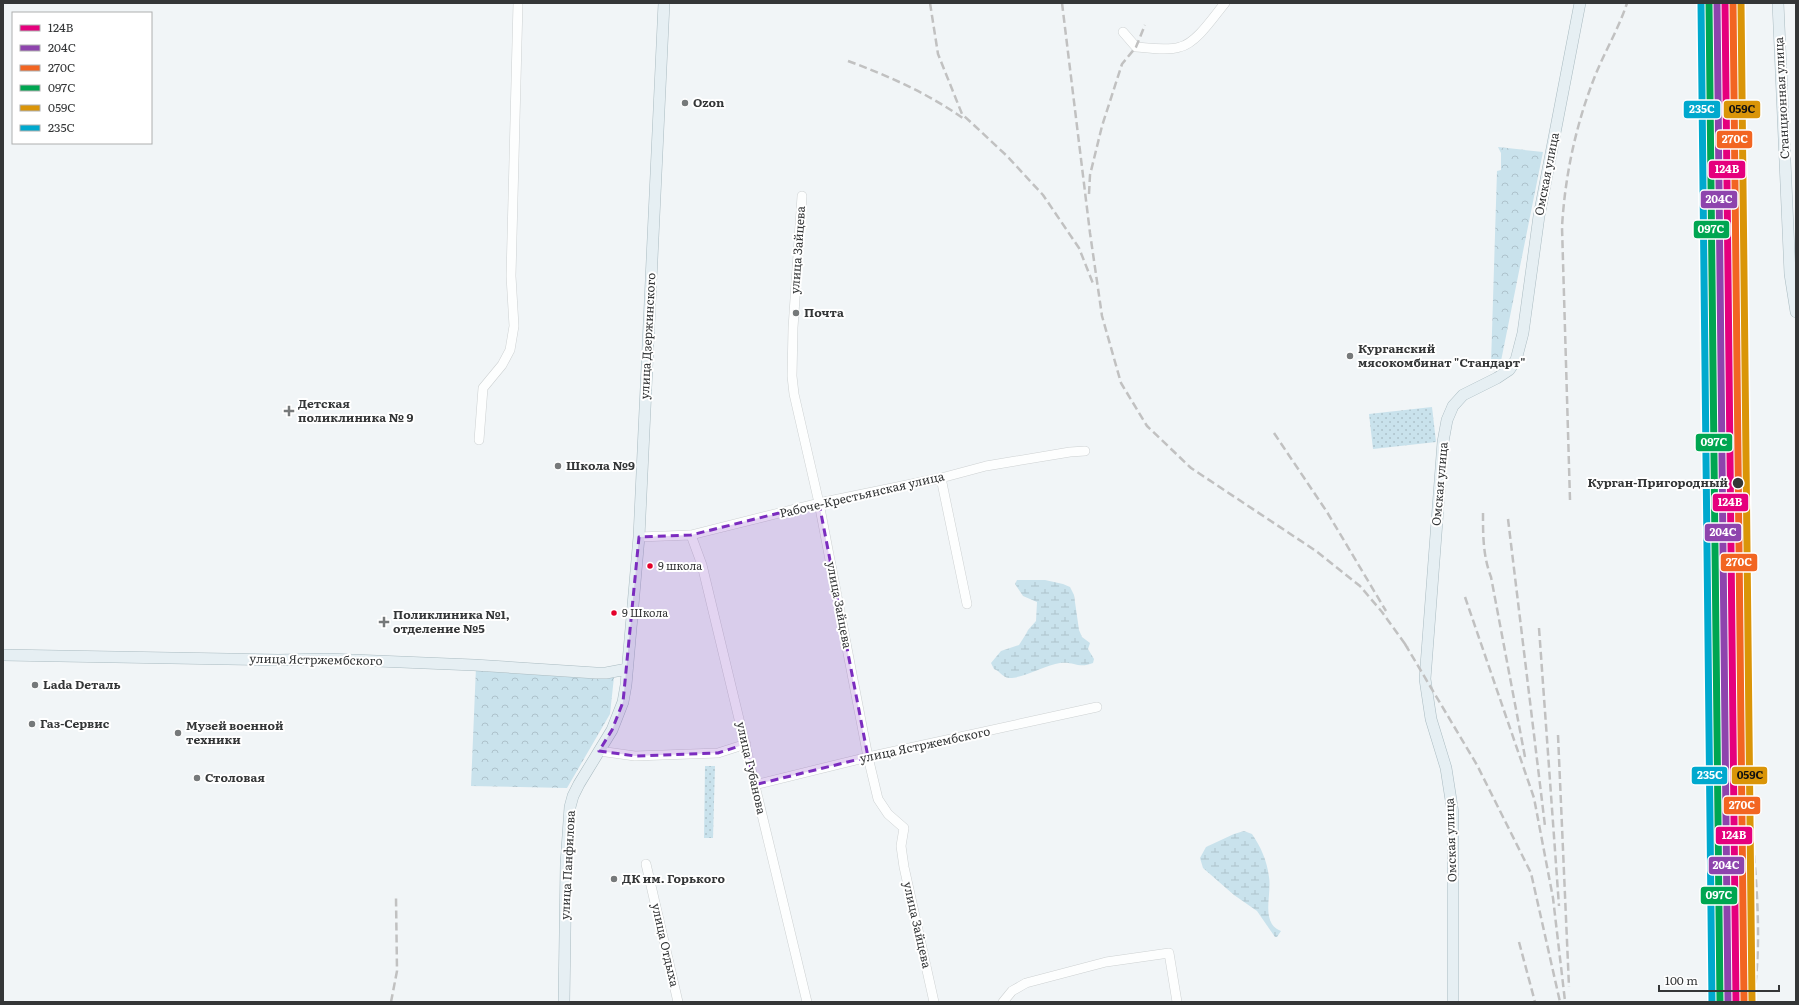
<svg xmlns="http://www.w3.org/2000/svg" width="1799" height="1005" font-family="Literata,serif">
<defs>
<pattern id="grass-dots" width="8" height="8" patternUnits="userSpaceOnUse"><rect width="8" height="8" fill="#c9e2ec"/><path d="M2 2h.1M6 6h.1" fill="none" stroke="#adc2cb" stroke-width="1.8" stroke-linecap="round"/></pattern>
<pattern id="forest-crowns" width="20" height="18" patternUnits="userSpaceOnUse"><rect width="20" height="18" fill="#c9e2ec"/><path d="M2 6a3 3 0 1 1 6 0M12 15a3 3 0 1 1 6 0" fill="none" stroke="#adc2cb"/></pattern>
<pattern id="wetland-marsh" width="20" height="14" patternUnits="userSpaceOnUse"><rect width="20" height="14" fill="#c9e2ec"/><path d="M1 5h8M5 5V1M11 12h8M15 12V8" fill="none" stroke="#adc2cb"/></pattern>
</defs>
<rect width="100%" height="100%" fill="#f1f5f7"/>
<path fill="url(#grass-dots)" d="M1432,407L1436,442L1373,449L1369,414Z
M705,766H715L713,838H704Z"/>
<path fill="url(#forest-crowns)" d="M1498,147L1543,152L1501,361L1491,364L1497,171L1501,170V153Z
M476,667L614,677L610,714L567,788L471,786Z"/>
<path fill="url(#wetland-marsh)" d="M1017,580H1045L1063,584L1070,587L1074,595L1079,630L1082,637L1090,643L1088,649L1094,659L1093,663C1078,669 1074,661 1060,663C1046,665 1021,679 1009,678C1002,677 1000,671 994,669L991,663L1001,651L1019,645L1026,634L1028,630L1036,621L1037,602L1023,596L1015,584Z
M1244,831L1252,834C1261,847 1267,861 1269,877C1272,895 1260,923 1281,931L1277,937H1275L1257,911L1234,895L1203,868L1200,858L1206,847L1234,834Z"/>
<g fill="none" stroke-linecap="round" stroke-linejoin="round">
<g stroke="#cdd1d2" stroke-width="10">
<path id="minor" d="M1123,32L1136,47C1150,48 1167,51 1180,47C1197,43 1214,16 1225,3
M802,196L793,328L792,376L794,394L819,503L868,757L878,799L888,814L904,828L901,846L904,867L934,1002
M479,440L483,388L502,365L510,350L514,326L511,276L518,3
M941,478L967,604
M691,535L702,565L807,1002
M639,537L691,535L819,503L941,478L986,466L1070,452L1085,451
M599,751L635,756L718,753L746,744
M754,785L868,757L1097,707
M646,864L678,1002
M1003,1002L1012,991L1026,983L1106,962L1169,953L1177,1002"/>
</g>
<g stroke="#aabbc1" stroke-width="12">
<path id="major" d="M1778,3L1790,274L1796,312
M3,655L278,660L328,659L474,665L596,673H606L627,669
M564,1002L566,864L570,807L573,796L579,784L612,730L623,702L626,685L639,537L664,3
M1453,1002V813L1446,768L1431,719L1425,679L1443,442L1447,420L1453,406L1463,395L1497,378L1509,370L1516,360L1523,333L1539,216L1580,3"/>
</g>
<use href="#minor" stroke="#fdfefe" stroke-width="9"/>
<use href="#major" stroke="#e6eff3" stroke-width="11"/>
<path stroke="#c1c1c1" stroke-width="2.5" stroke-dasharray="8 4" stroke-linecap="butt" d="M930,3L938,54L962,114L1007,156L1043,195L1079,248L1094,286
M1062,3L1090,233L1102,316L1121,383L1147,426L1191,468L1316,551L1360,586L1382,612L1408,648
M1706,3L1716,1002
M1712,3L1724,1002
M848,61C889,76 929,94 964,119
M1089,194L1090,175L1102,126L1122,64L1136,47L1145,25
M1274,433L1327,512L1386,611
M1570,500L1562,227C1565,175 1576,124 1595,76C1605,51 1619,28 1627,3
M1483,513C1483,536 1483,556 1491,577L1525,757
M1508,519L1545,826
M1465,597L1534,798L1553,898L1565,1001
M1539,628L1559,906
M1405,644L1477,765L1531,873L1560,1002
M1558,735L1569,987
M1744,748C1745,764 1744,780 1746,796C1747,816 1752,834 1754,854C1758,902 1761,953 1753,1002
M1519,942L1535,1002
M391,1002L397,971L396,898"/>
<g stroke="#fff" stroke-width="10">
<path id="rail-1" d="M1725,3L1736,1002"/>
</g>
<g stroke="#fff" stroke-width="10">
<path id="rail-2" d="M1717,3L1728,1002"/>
</g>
<g stroke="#fff" stroke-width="10">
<path id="rail-3" d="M1733,3L1744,1002"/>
</g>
<g stroke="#fff" stroke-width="10">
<path id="rail-4" d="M1709,3L1720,1002"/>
</g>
<g stroke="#fff" stroke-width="10">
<path id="rail-5" d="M1741,3L1752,1002"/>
</g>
<g stroke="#fff" stroke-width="10">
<path id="rail-6" d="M1701,3L1712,1002"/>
</g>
<use href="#rail-1" stroke="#e5007d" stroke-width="7"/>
<use href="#rail-2" stroke="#8e44ad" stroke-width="7"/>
<use href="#rail-3" stroke="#f26522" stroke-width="7"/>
<use href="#rail-4" stroke="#00a651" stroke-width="7"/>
<use href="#rail-5" stroke="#da9508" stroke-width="7"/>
<use href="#rail-6" stroke="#00a9ce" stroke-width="7"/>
</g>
<path fill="#7b2cbf" fill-opacity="0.2" stroke="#7b2cbf" stroke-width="3" stroke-dasharray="8 5" stroke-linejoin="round" d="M819,503L868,757L754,785L746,744L718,753L635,756L599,751L612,730L623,702L639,537L691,535Z"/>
<g fill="#76797a" stroke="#fff" stroke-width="1.5">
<circle cx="685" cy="103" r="4"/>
<circle cx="796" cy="313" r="4"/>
<circle cx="1350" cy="356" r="4"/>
<path d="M287 405h4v4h4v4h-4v4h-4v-4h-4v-4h4z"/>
<circle cx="558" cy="466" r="4"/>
<path d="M382 616h4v4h4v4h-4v4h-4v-4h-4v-4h4z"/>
<circle cx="35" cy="685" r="4"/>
<circle cx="32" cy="724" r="4"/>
<circle cx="178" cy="733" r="4"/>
<circle cx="197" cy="778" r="4"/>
<circle cx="614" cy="879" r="4"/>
</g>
<circle fill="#343637" stroke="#fff" stroke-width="1.5" cx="1738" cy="483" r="6"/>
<g fill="#e4002b" stroke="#fff" stroke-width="1.5">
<circle cx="650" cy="566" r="3.5"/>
<circle cx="614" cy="613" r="3.5"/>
</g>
<g text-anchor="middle" stroke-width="4" stroke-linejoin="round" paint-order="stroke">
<g font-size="11" fill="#343637" stroke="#fff" text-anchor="start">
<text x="658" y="570">9 школа</text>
<text x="622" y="617">9 Школа</text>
</g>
<g font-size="12" fill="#343637" stroke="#fff">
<text transform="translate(1782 98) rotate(-93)" y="4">Станционная улица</text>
<text transform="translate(1547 174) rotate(-79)" y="4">Омская улица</text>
<text transform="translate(798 250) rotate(-86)" y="4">улица Зайцева</text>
<text transform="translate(648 336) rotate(-87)" y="4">улица Дзержинского</text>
<text transform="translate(1440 484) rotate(-85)" y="4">Омская улица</text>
<text transform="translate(862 495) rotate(-13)" y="4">Рабоче-Крестьянская улица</text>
<text transform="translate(839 605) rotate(79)" y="4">улица Зайцева</text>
<text transform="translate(316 660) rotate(1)" y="4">улица Ястржембского</text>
<text transform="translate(925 745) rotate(-12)" y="4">улица Ястржембского</text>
<text transform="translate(751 768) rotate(77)" y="4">улица Губанова</text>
<text transform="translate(1451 840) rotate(-92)" y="4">Омская улица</text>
<text transform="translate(568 865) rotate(-87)" y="4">улица Панфилова</text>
<text transform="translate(917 925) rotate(77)" y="4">улица Зайцева</text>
<text transform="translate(665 945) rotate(77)" y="4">улица Отдыха</text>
</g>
<g font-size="12" font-weight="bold" fill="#343637" stroke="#fff" text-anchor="start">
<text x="693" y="107">Ozon</text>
<text x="804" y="317">Почта</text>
<text x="1358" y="353">Курганский<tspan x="1358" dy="14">мясокомбинат "Стандарт"</tspan></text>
<text x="298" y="408">Детская<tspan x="298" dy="14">поликлиника № 9</tspan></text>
<text x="566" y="470">Школа №9</text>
<text x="393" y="619">Поликлиника №1,<tspan x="393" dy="14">отделение №5</tspan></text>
<text x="43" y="689">Lada Dеталь</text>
<text x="40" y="728">Газ-Сервис</text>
<text x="186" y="730">Музей военной<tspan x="186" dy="14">техники</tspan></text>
<text x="205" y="782">Столовая</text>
<text x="622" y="883">ДК им. Горького</text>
</g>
<g font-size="12" font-weight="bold" fill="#343637" stroke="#fff" text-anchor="end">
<text x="1728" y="487">Курган-Пригородный</text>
</g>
</g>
<g stroke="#fff" stroke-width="1.5">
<rect x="1683" y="100" width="38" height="19" rx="4" fill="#00a9ce"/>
<rect x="1723" y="100" width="38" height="19" rx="4" fill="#da9508"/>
<rect x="1716" y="130" width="37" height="19" rx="4" fill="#f26522"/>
<rect x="1708" y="160" width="38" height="19" rx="4" fill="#e5007d"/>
<rect x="1700" y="190" width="38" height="19" rx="4" fill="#8e44ad"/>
<rect x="1693" y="220" width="37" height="19" rx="4" fill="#00a651"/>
<rect x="1695" y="433" width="38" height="19" rx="4" fill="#00a651"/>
<rect x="1712" y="493" width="37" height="19" rx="4" fill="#e5007d"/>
<rect x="1704" y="523" width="38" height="19" rx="4" fill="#8e44ad"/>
<rect x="1720" y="553" width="38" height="19" rx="4" fill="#f26522"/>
<rect x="1691" y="766" width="37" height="19" rx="4" fill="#00a9ce"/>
<rect x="1731" y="766" width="37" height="19" rx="4" fill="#da9508"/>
<rect x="1723" y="796" width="38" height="19" rx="4" fill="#f26522"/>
<rect x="1715" y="826" width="38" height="19" rx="4" fill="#e5007d"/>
<rect x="1708" y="856" width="37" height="19" rx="4" fill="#8e44ad"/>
<rect x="1700" y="886" width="38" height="19" rx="4" fill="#00a651"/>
</g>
<g font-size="11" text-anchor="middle" font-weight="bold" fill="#fff">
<text x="1702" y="113">235С</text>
<text x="1735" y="143">270С</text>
<text x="1727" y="173">124В</text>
<text x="1719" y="203">204С</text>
<text x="1711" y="233">097С</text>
<text x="1714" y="446">097С</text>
<text x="1730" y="506">124В</text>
<text x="1723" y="536">204С</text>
<text x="1739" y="566">270С</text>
<text x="1710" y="779">235С</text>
<text x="1742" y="809">270С</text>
<text x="1734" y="839">124В</text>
<text x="1726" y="869">204С</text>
<text x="1719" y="899">097С</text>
</g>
<g font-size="11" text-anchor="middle" font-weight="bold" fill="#111">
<text x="1742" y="113">059С</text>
<text x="1750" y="779">059С</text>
</g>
<rect width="1799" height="1005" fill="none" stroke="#343637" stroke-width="8"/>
<rect x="12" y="12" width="140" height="132" fill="#ffffff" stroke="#aeafaf"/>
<rect x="20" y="25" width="20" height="6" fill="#e5007d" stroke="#aeafaf"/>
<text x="48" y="32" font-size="12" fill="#343637">124В</text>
<rect x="20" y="45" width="20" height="6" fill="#8e44ad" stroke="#aeafaf"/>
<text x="48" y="52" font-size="12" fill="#343637">204С</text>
<rect x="20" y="65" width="20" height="6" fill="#f26522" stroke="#aeafaf"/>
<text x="48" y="72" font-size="12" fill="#343637">270С</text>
<rect x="20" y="85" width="20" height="6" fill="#00a651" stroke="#aeafaf"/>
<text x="48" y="92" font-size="12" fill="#343637">097С</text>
<rect x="20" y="105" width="20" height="6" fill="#da9508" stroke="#aeafaf"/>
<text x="48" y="112" font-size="12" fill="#343637">059С</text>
<rect x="20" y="125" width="20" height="6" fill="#00a9ce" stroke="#aeafaf"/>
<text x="48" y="132" font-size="12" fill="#343637">235С</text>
<path d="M1659 985v6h120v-6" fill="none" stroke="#343637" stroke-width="2"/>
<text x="1665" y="985" font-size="12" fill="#343637" stroke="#ffffff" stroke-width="3" paint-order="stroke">100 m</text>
</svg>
